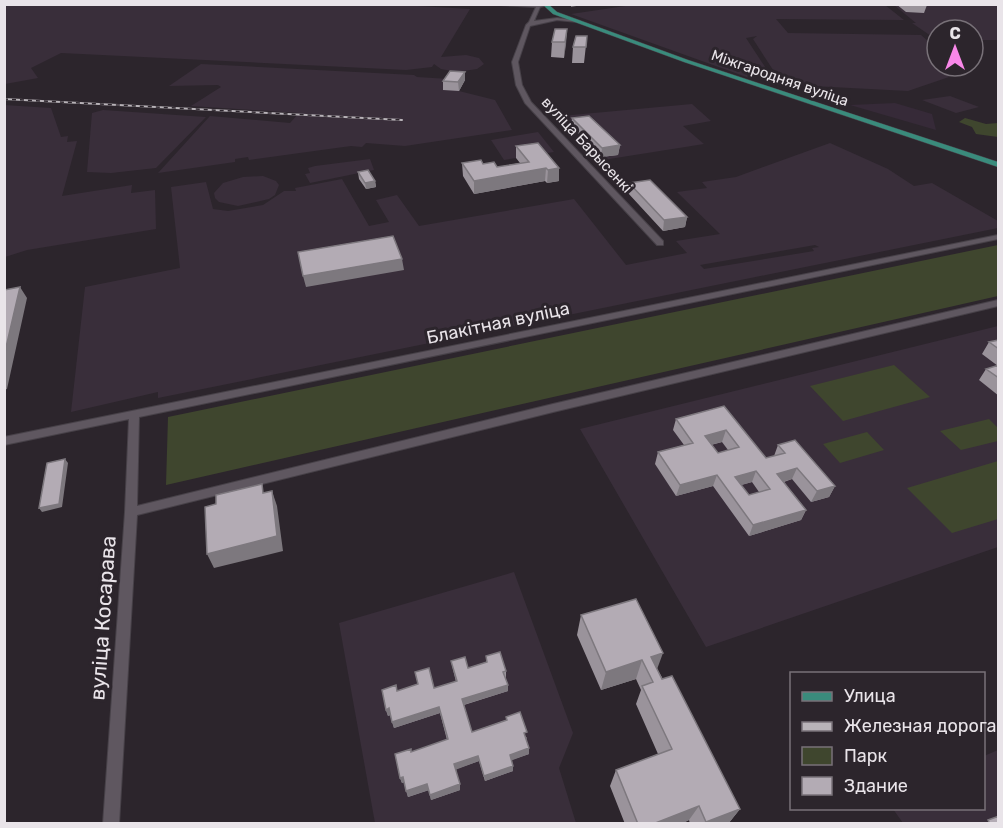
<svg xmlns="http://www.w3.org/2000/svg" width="1003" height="828" font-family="Rubik,sans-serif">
<rect width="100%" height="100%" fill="#2c252c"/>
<path fill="#362a38" d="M895,103L932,114L936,130L850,105Z"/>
<path fill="#392e3a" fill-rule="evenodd" d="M5,4H384L470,9L441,57L466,55L479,58L484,64L477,69L457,72L441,69L434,64L432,67L406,70L61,53L31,68L38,78L5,84Z
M632,5H885L904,20L776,19L788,33L921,35L930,43L937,44V50L934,51L937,55V66H943L949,77L908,91L793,85L777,76L753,39L757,36L746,38L769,73L752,79L571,14Z
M894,5H998V40H973V30H937V38H934L912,23H916Z
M201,64L414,75L417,77L465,80L459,91L495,100L512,130L405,146L366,143L362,147L351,146L249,160L248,157L235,159V162L158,173L210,116L290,123L299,113L191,106L221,87L218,85L169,86Z
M950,96L979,107L956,113L922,100Z
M692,104L711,121L683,126L704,144L603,160L561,116Z
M4,105L51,108L61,137L68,136L67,142L77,141L62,196L132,185L131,193L155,190L156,229L27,250L5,257Z
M103,110L206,117L156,168L111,173L87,172L92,113Z
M538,132L554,152L504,160L491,140Z
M830,143L888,169L914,186L932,183L998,221V228L158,398V392L71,412L85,287L180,268L171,187L206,182L213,209L228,211L263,205L284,191H296L295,188L342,179L369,226L389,222L376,200L397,195L419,226L574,199L626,265L687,253L676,241L720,234L677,192L707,188L702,182L736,177ZM815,245L819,247L812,248L814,251L704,269L700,265Z
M370,159L374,170L310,183L305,174L310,173L308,168L315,166Z
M263,176L276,181L279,185L275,195L269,199L238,206L219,202L215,198L214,193L223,183L243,177Z
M998,326V547L706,647L580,429Z
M514,572L573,733L559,768L576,823H375L339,623Z
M998,750V823H903L893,809L984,808V756Z"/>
<path fill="#3f462e" d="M965,118L986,124L998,123V137L976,134L972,127L959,122Z
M998,245V296L166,485L168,417Z
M894,365L930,397L843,421L810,386Z
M989,419L998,428V441L961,450L940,431Z
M867,432L884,450L840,463L823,444Z
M998,461V519L952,533L907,488Z"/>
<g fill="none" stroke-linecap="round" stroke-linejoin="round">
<g stroke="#474148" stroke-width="2">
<path id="minor" d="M541,4L544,6L540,7L534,21L557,18L580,21L578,22L557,20L530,26L518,62L522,85L531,102L663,241V245H657L525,103L516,85L512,62L526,25L529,22L536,7L480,4Z
M998,235V239L139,417L137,506L553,404L998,300V306L553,412L137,515L119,824H103L125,512L129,419L4,445V437Z"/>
</g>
<g stroke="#474148" stroke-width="1">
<path id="major" d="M548,4L557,12L688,60L998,162V167L684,62L553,14L542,4Z"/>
</g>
<use href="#minor" fill="#5f5760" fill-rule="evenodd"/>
<use href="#major" fill="#3a8b7c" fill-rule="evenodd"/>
<g stroke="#b8b3b8" stroke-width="2">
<path id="rail" d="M4,99L402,120"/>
</g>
<use href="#rail" stroke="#2c252c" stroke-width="1.5" stroke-dasharray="4" stroke-linecap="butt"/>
</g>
<path fill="#9a939b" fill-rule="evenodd" d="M896,4H925L927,5L924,13L906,12Z
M567,29L564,58L551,57L552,42Z
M587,36L584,63H572L573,47Z
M465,80L459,91L443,90V81Z
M572,118L620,145L618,155L601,157L571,127Z
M538,143L559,181L547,183L545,181L474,194L463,176L462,163L483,164L497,167L520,163L516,158V146Z
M358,172L375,181L376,187L366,189L359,179Z
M629,183L687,217L685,227L663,231L628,193Z
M999,340V396L979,380L986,369L998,366L982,354L989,342Z
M724,406L766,458L774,456L778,445L835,486L829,497L811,502L792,479L784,482L806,510L801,520L749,536L713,486L676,496L655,464L658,452L684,445L673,430L676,419ZM722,442L728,450L718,453L711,445ZM752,482L759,492L749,495L741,485Z
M581,615L657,669L740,809L728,824H690L689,820L681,824H625L610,786L616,770L658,754L636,704L641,690L636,679L601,690L577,635Z
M486,656L506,671V678H505L508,685V691L464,705L472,732L506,720V717L527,738L526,739L529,754L511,760L513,771L485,781L479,761L456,769L460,790L431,800L429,790L408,797L404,782L402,783L400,778L411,752L447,740L440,713L394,728L390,715L388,716L386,710L397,691L417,684L434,688L456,682L451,661L468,668L486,662Z"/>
<path fill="#7d787e" d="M571,4H587L571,7Z
M567,29L566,45L564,58L565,42Z
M465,72V80L459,91L458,82Z
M620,145L618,155L601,157L602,148Z
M546,168L545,181L474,194V181Z
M559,168V181L547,183L548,170Z
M375,181L376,187L366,189L365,183Z
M687,217L685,227L663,231L664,220Z
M402,259L404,270L306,287L303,276Z
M20,287L27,298L7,389L4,390V356Z
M726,430L722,442L702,447L705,436Z
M65,459L68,463L62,507L42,512L39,508Z
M797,468L792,479L772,485L777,474Z
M756,471L752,482L731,488L735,477Z
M717,475L713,486L676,496L680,485Z
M835,486L829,497L811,502L817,491Z
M272,491L277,506L283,551L214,568L207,554Z
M806,510L801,520L749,536L753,525Z
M663,653L656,672L651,657Z
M642,660L636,679L601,690L606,672Z
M508,685V691L463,705L462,699Z
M439,707L440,713L394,728L392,722Z
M389,708L391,715L388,716L386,710Z
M529,748V754L510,761V755Z
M478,756L479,761L455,770L454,764Z
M513,766V771L485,781L484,776Z
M403,777L405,782L402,783L400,778Z
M427,784L429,790L408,797L406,791Z
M460,784V790L431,800L430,795Z
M699,806L689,820L681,824H653Z
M740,809L728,824H706V822Z"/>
<path fill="#b3abb4" stroke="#7d787e" stroke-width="1.5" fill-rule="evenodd" d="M555,29H567L565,42H552Z
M576,36H587L586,47H573Z
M450,71L465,72L458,82L443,81Z
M589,116L620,145L602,148L572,118Z
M538,143L559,168L548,170L546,168L474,181L462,163L481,160L483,164L494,162L497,167L529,162L516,146Z
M368,170L375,181L365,183L358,172Z
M650,180L687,217L664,220L629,183Z
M393,236L402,259L303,276L298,252Z
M20,287L4,356V290Z
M999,340V349L989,342Z
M999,365V378L986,369Z
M724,406L766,458L785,453L778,445L795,440L835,486L817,491L797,468L777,474L806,510L753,525L717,475L680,485L658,452L693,443L676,419ZM726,430L739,447L718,453L705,436ZM756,471L770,489L749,495L735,477Z
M65,459L59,504L39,508L47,463Z
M262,484L263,493L272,491L277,536L207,554L205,507L216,504V495Z
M636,599L663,653L651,657L662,679L672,676L740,809L706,822L699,806L653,824H638L616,770L672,749L642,686L653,682L642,660L606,672L581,615Z
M500,652L506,671L503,672L508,685L462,699L472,732L507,720L506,717L520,712L527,732L524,733L529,748L510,755L513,766L484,776L478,756L454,764L460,784L430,795L427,784L406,791L403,777L400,778L395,754L411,749V752L448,739L439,707L392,722L389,708L386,710L382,690L396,685L397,691L418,684L415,672L429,668L434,688L457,681L451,661L465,657L468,668L487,662L486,656Z
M999,816V824H990L988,820Z"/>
<g text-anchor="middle" stroke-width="6" stroke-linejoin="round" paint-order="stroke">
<g font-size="15" fill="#e9e4e9" stroke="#2c252c">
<text transform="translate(780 78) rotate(19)" y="5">Міжгародняя вуліца</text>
<text transform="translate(587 145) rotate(47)" y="5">вуліца Барысенкі</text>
</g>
<g font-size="18" fill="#e9e4e9" stroke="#2c252c">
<text transform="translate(498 323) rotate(-12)" y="6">Блакітная вуліца</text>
</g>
<g font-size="21" fill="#e9e4e9" stroke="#2c252c">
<text transform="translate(103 618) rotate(-86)" y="7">вуліца Косарава</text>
</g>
</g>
<rect width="1003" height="828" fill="none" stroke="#e9e4e9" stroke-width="12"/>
<rect x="790" y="672" width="195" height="138" fill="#2c252c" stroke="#787178" stroke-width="1.5"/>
<rect x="802" y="692" width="30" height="9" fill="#3a8b7c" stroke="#787178" stroke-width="1.5"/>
<text x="844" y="702" font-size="18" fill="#e9e4e9">Улица</text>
<rect x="802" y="722" width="30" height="9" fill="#b8b3b8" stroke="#787178" stroke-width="1.5"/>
<text x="844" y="732" font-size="18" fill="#e9e4e9">Железная дорога</text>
<rect x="802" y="747" width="30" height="18" fill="#3f462e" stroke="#787178" stroke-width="1.5"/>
<text x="844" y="762" font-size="18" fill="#e9e4e9">Парк</text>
<rect x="802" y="777" width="30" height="18" fill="#b3abb4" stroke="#787178" stroke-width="1.5"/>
<text x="844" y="792" font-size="18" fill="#e9e4e9">Здание</text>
<g transform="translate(955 48)"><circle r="28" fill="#2c252c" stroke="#787178" stroke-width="1.5"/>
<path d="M0-4.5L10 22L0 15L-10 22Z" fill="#f987e9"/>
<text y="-9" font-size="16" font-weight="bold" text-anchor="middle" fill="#e9e4e9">С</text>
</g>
</svg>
